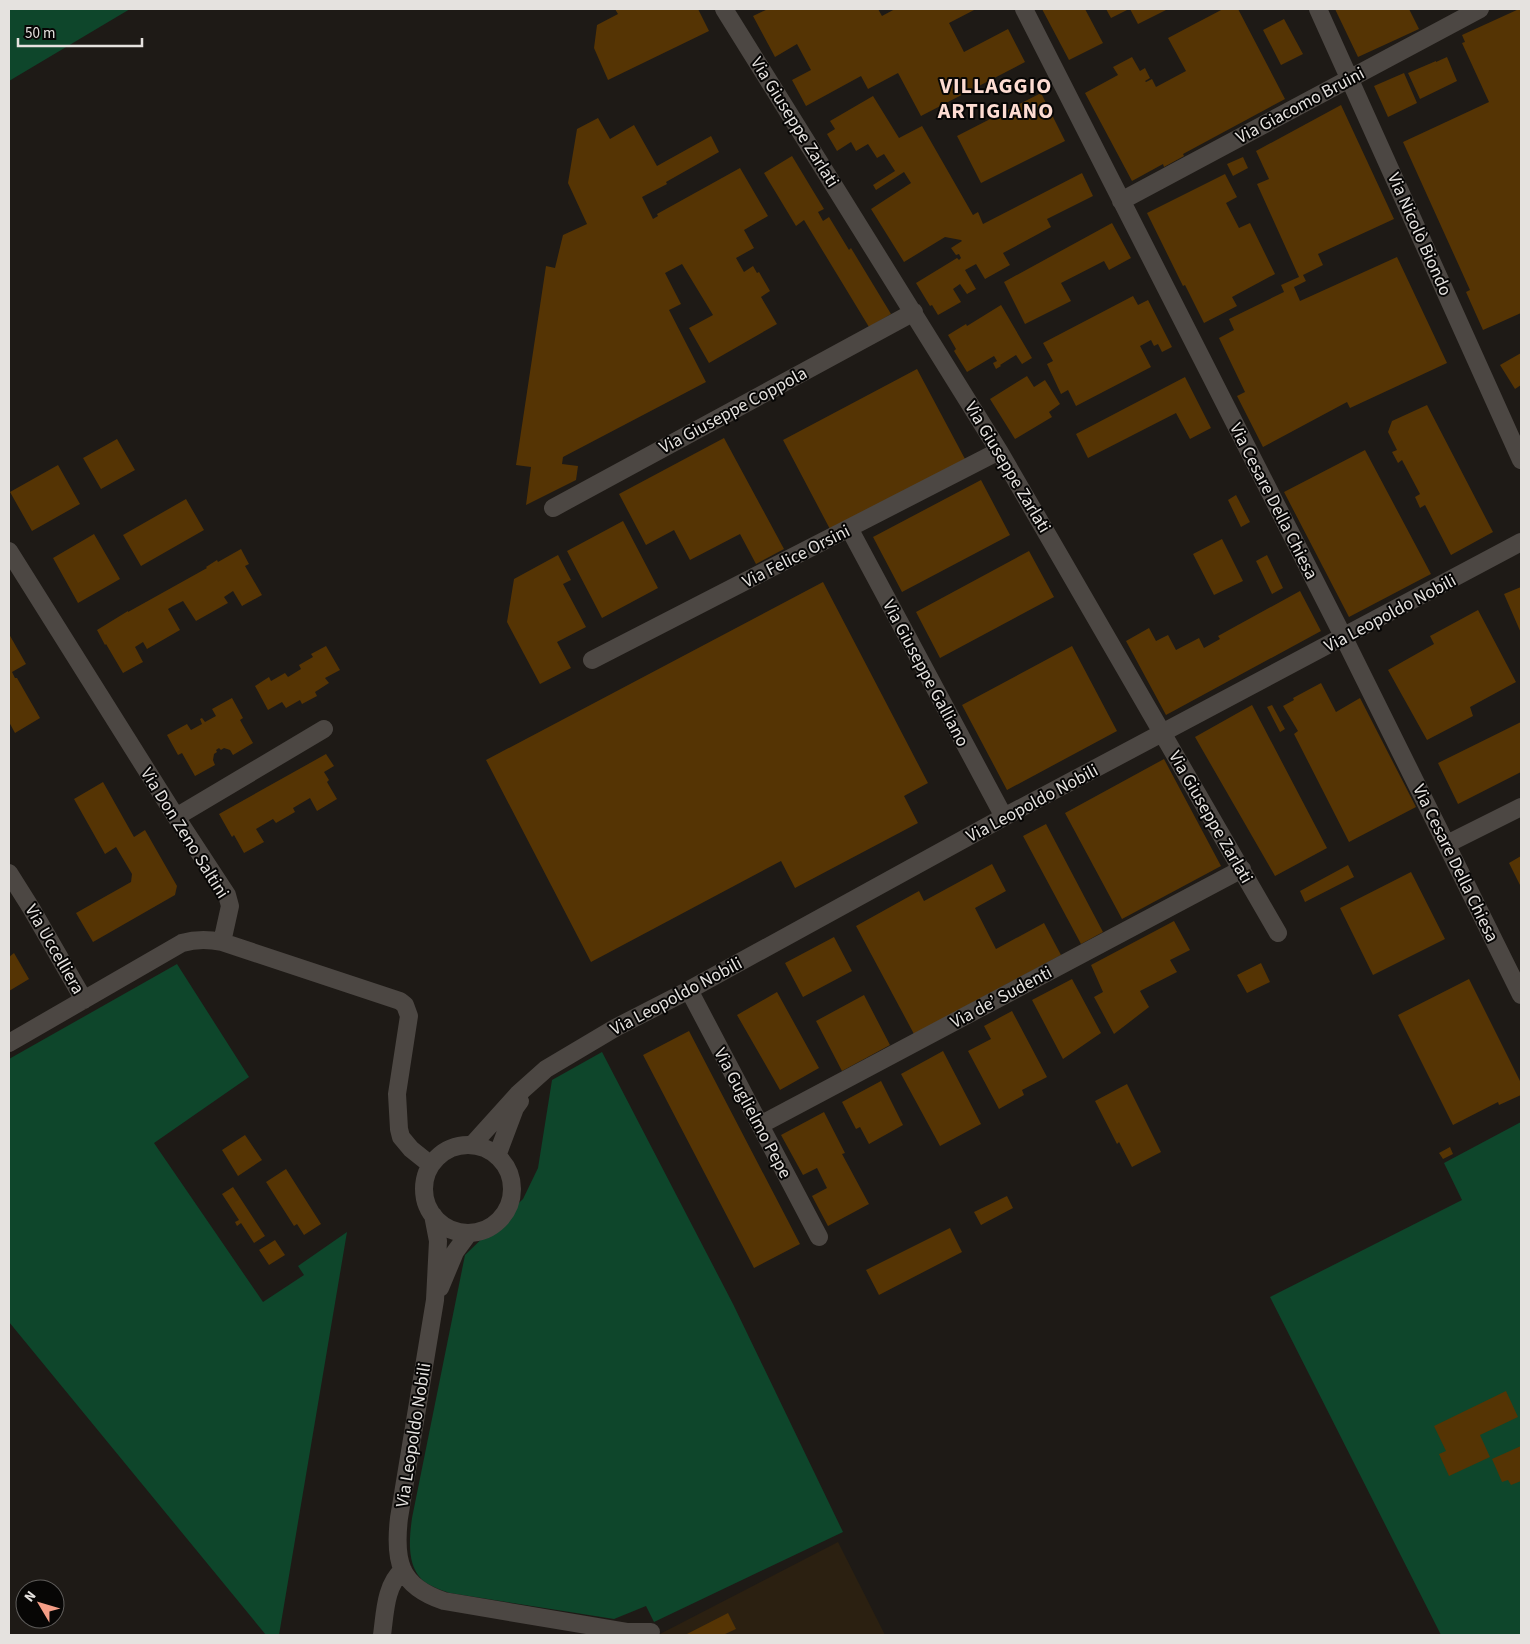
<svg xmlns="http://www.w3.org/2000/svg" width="1530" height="1644" font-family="'Source Sans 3',sans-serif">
<rect width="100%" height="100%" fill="#1e1a16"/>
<path fill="#2b2011" d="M838,1542L885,1635H658Z"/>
<path fill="#0e462b" d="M9,9H130L9,81Z
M177,964L249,1077L154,1143L263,1302L304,1275L298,1266L347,1232L279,1635H266L9,1322V1059Z
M602,1052L733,1304L843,1532L654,1622L646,1606L614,1619L450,1593C443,1591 435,1588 428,1584C406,1571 409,1540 412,1518L465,1255L523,1199L538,1168L552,1080Z
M1521,1122V1635H1441L1270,1297L1462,1200L1444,1163Z"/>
<path fill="#553404" d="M615,9H698L709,31L608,80L594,48L597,25L618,14Z
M768,9H878L882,16L895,9H976L949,23L964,52L1008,29L1025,62L921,116L898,73L868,89L861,76L806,106L792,80L811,70L797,44L775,57L753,16Z
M1042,9H1085L1103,43L1069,60Z
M1106,9H1129L1111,18Z
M1130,9H1168L1138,24Z
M1223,9H1238L1285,99L1183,154L1184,156L1164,167L1163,164L1132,181L1085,93L1118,75L1113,67L1132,57L1140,71L1145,68L1150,78L1145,81L1146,82L1152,79L1156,87L1186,71L1168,38Z
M1335,9H1409L1419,29L1358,57Z
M1519,9H1521V313L1483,330L1466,292L1470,290L1403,142L1489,102L1462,43L1465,42L1462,35Z
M1284,19L1303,54L1281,65L1263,30Z
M1447,57L1457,81L1420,99L1408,73L1436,61V62Z
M1404,73L1417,103L1388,117L1374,86Z
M1041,93L1065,141L981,183L957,136Z
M873,96L899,138L922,126L973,215L978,212L983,224L1082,173L1093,196L1047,219L1051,227L1003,253L1010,265L985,279L976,264L965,270L976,289L967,294L960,284L953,289L961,302L938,315L932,305L930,306L916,283L957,258L959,260L961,258L959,254L956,255L951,248L962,241L961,240L945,237L904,262L871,209L911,183L904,172L876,190L873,185L895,171L884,154L877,158L868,144L856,151L851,142L837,151L827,134L835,129L830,121Z
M1341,105L1394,219L1318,254L1323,265L1303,275L1306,281L1294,287L1300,301L1397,257L1447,363L1350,408L1347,402L1263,447L1237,396L1245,392L1219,338L1234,330L1229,319L1284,292L1281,285L1299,277L1257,184L1269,179L1256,151Z
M598,118L610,139L634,125L657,166L711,136L719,152L666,182L667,184L642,197L653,219L658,216L657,214L740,168L768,216L744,230L754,248L736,258L744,272L753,266L757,273L759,272L770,291L761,297L777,324L709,363L689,328L713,315L682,264L665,273L681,304L669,310L706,382L563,457L562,464L578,466L576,480L526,505L531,467L516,465L546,266L555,268L563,235L587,224L568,183L577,129Z
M792,156L824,209L818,212L823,221L829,217L849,250L851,248L891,314L869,327L804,220L796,226L764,173Z
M1243,157L1248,168L1233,176L1227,164Z
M1225,174L1237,197L1226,203L1239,228L1250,223L1275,274L1232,297L1237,306L1204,323L1185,285L1183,286L1147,213Z
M1112,223L1131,258L1109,270L1104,261L1061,283L1071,301L1025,324L1004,282Z
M1133,296L1138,305L1148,300L1172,347L1162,352L1158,344L1154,346L1151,340L1140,346L1151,367L1076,406L1068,390L1061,394L1047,364L1053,361L1043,343Z
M1001,305L1032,358L1022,364L1016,355L1000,365L1001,366L996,369L993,363L997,361L994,356L967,372L954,351L956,349L948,335L966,324L967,326Z
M1521,353V385L1515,389L1500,365Z
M917,369L965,459L831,531L783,440Z
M1027,376L1034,387L1045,380L1060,404L1049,412L1052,417L1015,439L990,399Z
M1185,377L1211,428L1190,439L1176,413L1088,458L1076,434Z
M1427,405L1493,532L1451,555L1425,505L1420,508L1415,497L1420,494L1402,460L1398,463L1392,452L1397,450L1388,432L1392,421Z
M724,438L784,549L756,564L740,534L690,560L674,530L646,545L619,494Z
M117,439L135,470L101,489L83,458Z
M1365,450L1431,574L1349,617L1284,492Z
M58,465L80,504L32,531L10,492Z
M981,480L1010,535L902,592L873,537Z
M1236,495L1250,522L1241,527L1228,500Z
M186,499L204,530L141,566L123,535Z
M623,521L658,588L602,618L567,551Z
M94,534L120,579L78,603L53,558Z
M1222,539L1243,581L1214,595L1193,554Z
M241,549L249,564L245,566L262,595L242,606L233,591L224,597L228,603L196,621L183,601L173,606L168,609L180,630L147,649L143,642L135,647L143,662L123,673L106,644L105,645L97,630L128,611V612L207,568L206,567L217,560L218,562Z
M1029,551L1054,597L940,658L916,612Z
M558,555L571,580L563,584L586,627L557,642L571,668L540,684L507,622L514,579Z
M1267,555L1283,588L1272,594L1256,561Z
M823,582L928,783L904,796L918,823L795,888L781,861L591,962L486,760Z
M1521,587V633L1504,594Z
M1300,591L1321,631L1166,715L1126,641L1149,628L1156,641L1168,635L1176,650L1199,638L1204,648L1220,639L1218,636Z
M1478,610L1516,682L1470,707L1473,716L1427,740L1388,670L1434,644L1430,636Z
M9,634L26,664L12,672L15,678H17L40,718L15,733L9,722Z
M326,646L340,670L325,678L329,683L315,692L317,696L302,704L300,700L286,708L282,702L268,710L255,686L269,677L271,681L285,673L288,677L301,669L299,665L313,657L311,654Z
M1072,646L1117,731L1007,790L962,705Z
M1321,683L1336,712L1360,698L1416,807L1349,842L1294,734L1298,731L1283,706L1294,700L1293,698Z
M232,698L243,718L240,720L253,743L233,755L230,750L224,748L221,750L219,748L216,750L217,752L214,754L213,760L215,765L195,776L182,753L178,755L167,735L187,724L191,730L202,724L200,719L202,718L205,722L216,716L212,709Z
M1252,705L1327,848L1275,876L1195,737Z
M1272,705L1285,729L1280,732L1267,707Z
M1521,722V772L1458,804L1438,763Z
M326,754L334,766L324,772L329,780L327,782L337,799L317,811L310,798L293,808L295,812L276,823L273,819L256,829L264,842L244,853L234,835L232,837L219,814Z
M1164,759L1221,866L1122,919L1065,813Z
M103,782L134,837L145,830L177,886L175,895L93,942L76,913L131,882L132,874L116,847L105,854L74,799Z
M1046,824L1103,932L1081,944L1023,836Z
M1521,856V887L1509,863Z
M992,864L1006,891L975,908L996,949L1044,923L1061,955L914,1034L856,926L919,891L924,901Z
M1348,865L1354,877L1305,902L1300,891Z
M1411,872L1445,939L1373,975L1340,908Z
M1174,921L1190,950L1170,960L1177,972L1140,991L1149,1007L1114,1034L1094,997L1103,992L1091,965Z
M834,937L852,971L803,997L785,963Z
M14,953L29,979L9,991V957Z
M1261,963L1270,982L1247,993L1237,975Z
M1072,979L1101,1033L1063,1059L1032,1000Z
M1469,979L1521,1083V1095L1499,1105L1498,1102L1453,1125L1398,1015Z
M777,992L819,1068L780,1090L737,1015Z
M864,995L890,1045L842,1071L816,1021Z
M1012,1011L1047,1077L1022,1090L1024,1095L999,1109L968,1051L991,1039L984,1026Z
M689,1031L800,1244L754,1268L643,1055Z
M943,1051L981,1124L940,1146L901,1074Z
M881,1081L903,1125L869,1144L860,1127L856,1129L842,1102Z
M1127,1084L1161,1152L1132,1167L1119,1142L1117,1144L1095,1101Z
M824,1112L845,1153L842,1154L869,1204L828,1226L812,1196L827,1188L817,1168L803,1175L781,1135Z
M245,1135L262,1160L238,1176L222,1150Z
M1450,1147L1453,1154L1443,1159L1439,1153Z
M286,1169L321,1224L304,1235L297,1224L294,1226L266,1182Z
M233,1187L265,1236L254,1243L241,1223L237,1226L235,1222L239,1220L222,1194Z
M1007,1196L1013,1208L981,1225L974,1212Z
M950,1228L962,1252L879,1295L866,1270Z
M275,1240L285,1255L269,1265L259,1250Z
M1506,1391L1518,1417L1480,1435L1490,1457L1449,1476L1439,1454L1446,1451L1434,1426Z
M1521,1446V1481L1511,1485L1508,1480L1502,1482L1492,1459Z
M728,1613L736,1629L723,1635H685Z"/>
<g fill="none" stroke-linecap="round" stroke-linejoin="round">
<path stroke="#4c4743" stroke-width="18" d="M724,9L999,451L1278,933
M1024,9L1344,638L1521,995
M1318,9L1521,460
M1121,201L1480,9
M553,508L914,312
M849,528L1004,817
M9,551L176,817L227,895L230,906L222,942C207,939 196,939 182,943L9,1043
M592,660L999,451
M176,817L324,729
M1447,844L1521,807
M9,873L31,908L84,1000
M222,942L400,1001L405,1005L409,1016L397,1094L399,1129L401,1137L411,1149L431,1165
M689,990L819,1237
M760,1125L1242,869
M472,1145L518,1094L546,1069L615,1028L689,990L1004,817L1521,542
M424 1189a44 44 0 1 1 88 0a44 44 0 1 1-88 0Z
M497,1156L515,1108L520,1101
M433,1215L438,1241L435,1300L399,1518C394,1561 399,1586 444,1601L628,1632H651
M440,1288L455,1252L469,1233
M382,1635C385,1614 385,1585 403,1570"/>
</g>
<g text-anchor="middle" stroke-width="4" stroke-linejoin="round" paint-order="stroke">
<g font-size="18" fill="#e5e2df" stroke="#070605">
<text transform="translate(1300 105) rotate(-28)" y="6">Via Giacomo Bruini</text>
<text transform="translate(795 122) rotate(58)" y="6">Via Giuseppe Zarlati</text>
<text transform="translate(1420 234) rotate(66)" y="6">Via Nicolò Biondo</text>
<text transform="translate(733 410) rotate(-28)" y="6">Via Giuseppe Coppola</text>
<text transform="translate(1008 467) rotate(59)" y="6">Via Giuseppe Zarlati</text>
<text transform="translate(1274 501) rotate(63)" y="6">Via Cesare Della Chiesa</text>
<text transform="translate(796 556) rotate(-27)" y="6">Via Felice Orsini</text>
<text transform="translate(1390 613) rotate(-28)" y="6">Via Leopoldo Nobili</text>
<text transform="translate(926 673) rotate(62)" y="6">Via Giuseppe Galliano</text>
<text transform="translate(1032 803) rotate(-28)" y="6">Via Leopoldo Nobili</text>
<text transform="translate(1211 817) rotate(60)" y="6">Via Giuseppe Zarlati</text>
<text transform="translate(185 833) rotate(58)" y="6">Via Don Zeno Saltini</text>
<text transform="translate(1456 863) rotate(64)" y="6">Via Cesare Della Chiesa</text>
<text transform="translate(55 949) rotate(60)" y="6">Via Uccelliera</text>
<text transform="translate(676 996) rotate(-28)" y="6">Via Leopoldo Nobili</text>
<text transform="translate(1001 997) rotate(-28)" y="6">Via de’ Sudenti</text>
<text transform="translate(753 1113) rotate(62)" y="6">Via Guglielmo Pepe</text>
<text transform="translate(413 1435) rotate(-81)" y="6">Via Leopoldo Nobili</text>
</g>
<g font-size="22" font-weight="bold" letter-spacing="1" fill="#fddcd2" stroke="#070605">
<text x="996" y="93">VILLAGGIO<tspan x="996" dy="25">ARTIGIANO</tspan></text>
</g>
</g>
<rect width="1530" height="1644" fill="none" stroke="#e5e2df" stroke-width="20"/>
<g transform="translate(40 1604) rotate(308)"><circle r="24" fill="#070605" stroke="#605e5c"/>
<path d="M0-4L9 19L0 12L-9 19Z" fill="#f49e87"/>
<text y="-8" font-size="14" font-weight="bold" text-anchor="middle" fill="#e5e2df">N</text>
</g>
<path d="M18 38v8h124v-8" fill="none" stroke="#e5e2df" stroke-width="2.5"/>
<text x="25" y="38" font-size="15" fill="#e5e2df" stroke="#070605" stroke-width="4" paint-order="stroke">50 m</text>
</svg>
